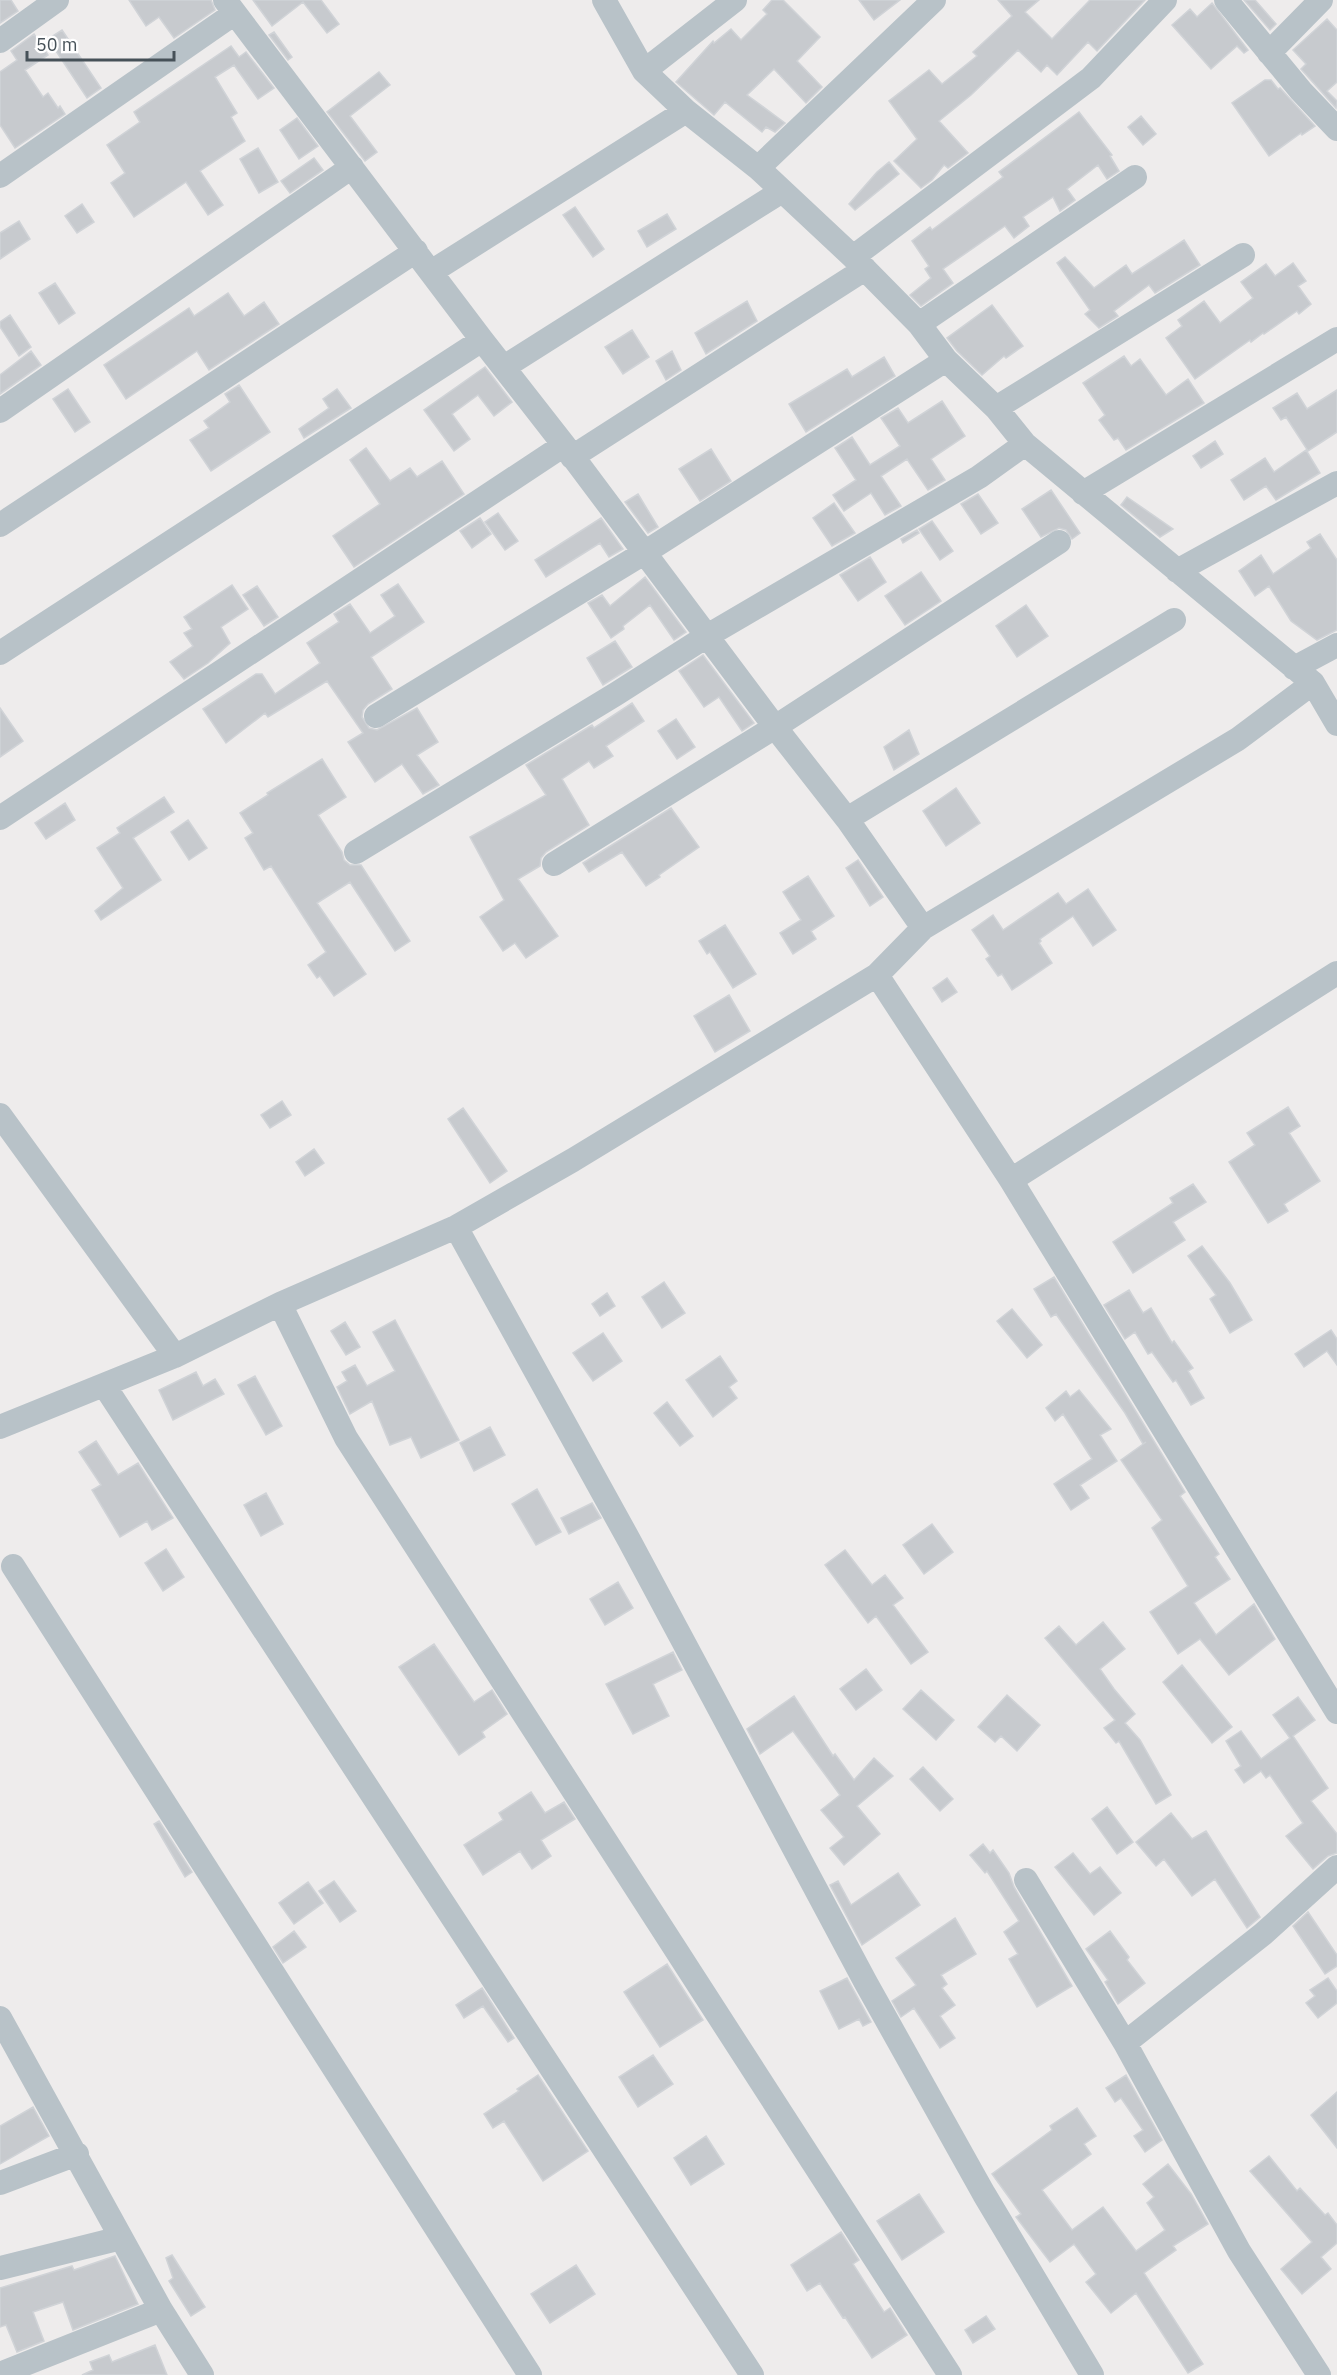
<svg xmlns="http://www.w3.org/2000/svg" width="1337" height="2375" font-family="'IBM Plex Sans',sans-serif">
<rect width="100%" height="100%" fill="#eeecec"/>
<path fill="#c7cace" stroke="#d0d3d7" stroke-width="1.5" d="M0,0H11L18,11L0,23Z
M129,0H211L215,10L174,38L159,17L146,26Z
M253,0H321L339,24L327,33L303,2L272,26Z
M772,0H783L820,37L797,61L822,87L806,103L774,69L747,95L785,123L775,132L766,127L762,132L725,102L714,115L676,82L713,41L714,43L731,29L741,40L767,14L763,10Z
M859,0H900L874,20Z
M998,0H1039L1025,12L1052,39L1090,0H1145L1097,51L1088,42L1057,75L1047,65L1041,72L1018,50L971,95L939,121L968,153L948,168L944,165L932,180L921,188L894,161L917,139L889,101L929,70L942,84L977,56L973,52L1012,16Z
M1244,0H1255L1276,24L1270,30Z
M1212,3L1248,50L1244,53L1237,46L1211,69L1172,25L1190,9L1197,17Z
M1327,19L1337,30V82L1327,91L1337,101L1336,108L1301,69L1306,64L1293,50Z
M62,30L101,88L87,98L48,39Z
M274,32L292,57L288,60L269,35Z
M34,34L48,55L25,70L43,97L48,93L58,108L60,106L65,114L15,148L0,125V72L17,60L11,51Z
M231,46L239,57L246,52L274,88L258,99L234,65L215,77L237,113L231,117L245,141L200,171L223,205L208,215L186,182L134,217L111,183L125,173L107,145L140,122L134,112Z
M379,72L390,85L350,116L377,152L365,161L327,112Z
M1265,80H1271L1278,89L1280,88L1315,126L1302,135L1301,133L1269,156L1232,103Z
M1079,112L1112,155L1110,156L1119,171L1107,179L1098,165L1067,189L1075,200L1060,211L1053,197L1023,217L1029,226L1014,238L1005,226L943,269L953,283L921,306L910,295L931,278L925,269L929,266L912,241L930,227L932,230L1003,177L999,172Z
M1141,116L1156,134L1143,145L1128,127Z
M297,118L318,146L299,159L280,130Z
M258,148L278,182L259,193L240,159Z
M314,158L323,170L290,193L281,181Z
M889,162L899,174L855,210L849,204L877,172Z
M82,204L94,222L77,233L65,216Z
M575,207L604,249L593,257L563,215Z
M667,214L676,229L647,247L638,231Z
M19,221L30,239L0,259V233Z
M1184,240L1200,265L1155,293L1149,285L1114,311L1118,316L1099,328L1085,314L1090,310L1057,263L1065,257L1094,288L1126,265L1132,274Z
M1293,263L1306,281L1298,286L1311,304L1299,314L1297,311L1264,334L1263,333L1251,342L1250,340L1195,379L1166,338L1182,326L1178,320L1204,301L1220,323L1253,298L1241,282L1266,264L1275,276Z
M55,283L75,313L59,324L39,293Z
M228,293L244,316L264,302L279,324L209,370L197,351L126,399L104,365L189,308L194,316Z
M747,301L757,321L706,354L695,333Z
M992,305L1023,346L1006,358L1004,356L982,375L957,351L947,338Z
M10,315L31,347L19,356L0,327V322Z
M632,330L649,357L623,374L605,347Z
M31,351L41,365L0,394V375Z
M672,351L681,370L666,380L656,361Z
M1124,356L1131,366L1140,359L1166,395L1188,379L1204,403L1126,450L1118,438L1114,440L1099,420L1105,415L1083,383Z
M884,357L895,376L806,432L789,404L847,369L852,377Z
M485,367L512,402L494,416L478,395L452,414L470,439L454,451L424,410Z
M239,385L270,432L211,471L190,440L209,428L204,421L230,402L225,394Z
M68,389L90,422L75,432L53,399Z
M337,389L351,408L304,438L299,429L329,408L323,399Z
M1337,390V432L1308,451L1286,417L1281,420L1273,408L1297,393L1307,409Z
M942,401L965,436L931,459L945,480L928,490L907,459L881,476L901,506L885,515L871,493L844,511L833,495L856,480L835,448L852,437L870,465L900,446L881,418L898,408L908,423Z
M1215,441L1223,454L1201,468L1193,456Z
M366,448L390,481L410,468L417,477L442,461L464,494L354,567L333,536L380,504L350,460Z
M711,449L731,481L700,501L679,469Z
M1306,450L1320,473L1276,500L1266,486L1244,500L1231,480L1265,458L1274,472Z
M1051,490L1080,533L1072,539L1066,530L1059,528L1041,537L1022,509Z
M638,494L658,527L648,533L625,502Z
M978,494L998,523L981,534L961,504Z
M1127,497L1173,529L1160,537L1121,505Z
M834,503L855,533L832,546L813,518Z
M498,513L518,541L505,550L485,522Z
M480,518L491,534L472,548L460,531Z
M601,518L623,549L609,557L600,543L546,577L535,560Z
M932,521L953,551L940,560L919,529Z
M917,530L919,533L903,543L901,539Z
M1320,534L1337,560V630L1317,640L1291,621L1269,586L1255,596L1239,571L1261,555L1273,574L1311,548L1307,542Z
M870,557L886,582L858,601L840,575Z
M921,572L941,601L905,625L885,596Z
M645,577L686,632L674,640L650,605L623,626L624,629L611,638L588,603L602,595L610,606Z
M398,584L424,622L371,657L392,689L368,704L363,710L362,717L369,728L377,730L417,708L438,742L417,755L439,785L423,794L402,764L375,782L348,742L363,733L327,681L268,717L265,713L226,743L203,709L256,674H262L275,694L320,663L307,643L339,622L334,614L350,604L370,633L395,616L381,595Z
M232,585L248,609L221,627L230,643L208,663L184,679L170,662L193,646L184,633L192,629L184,617Z
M257,586L278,617L264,626L243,595Z
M1026,605L1048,636L1017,657L996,626Z
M615,641L632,667L603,685L587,658Z
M703,655L754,723L742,731L719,697L704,707L679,671Z
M632,703L644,721L606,746L613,756L594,768L589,761L562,779L589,825L546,852L541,858L540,866L518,879L558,936L526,958L515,943L503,951L480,917L504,900L470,837L546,795L526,765L592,725L594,728Z
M0,708L23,741L0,757Z
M676,719L695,747L677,759L658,731Z
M909,730L919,754L894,770L884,747Z
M322,759L346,797L318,815L342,852L344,860L350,865H361L410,941L395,951L350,882L317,903L366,974L334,996L320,976L317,978L308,965L326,952L271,866L264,870L245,838L253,833L240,813L268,795L267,793Z
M956,788L980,823L946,846L923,811Z
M164,797L174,812L133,838L161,880L101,920L95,911L123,888L97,848L120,833L117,828Z
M65,803L75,820L46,839L35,823Z
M671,808L699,847L659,875L660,877L646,886L622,852L589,872L583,863Z
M188,820L207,848L189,860L171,832Z
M858,860L883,897L870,906L846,868Z
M808,876L834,916L811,931L816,939L793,954L780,933L801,920L783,892Z
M1088,889L1116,930L1093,946L1073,916L1040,939L1041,941L1039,943L1052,963L1012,990L1002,974L998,976L986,959L990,956L972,930L993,915L1003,930L1058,893L1066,904Z
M725,925L756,974L733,988L710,952L707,954L699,941Z
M947,978L957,992L942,1002L933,988Z
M729,995L750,1031L715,1052L694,1016Z
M282,1101L291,1115L270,1128L261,1115Z
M1288,1107L1300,1126L1289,1133L1320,1181L1284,1204L1288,1211L1268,1223L1229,1162L1255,1145L1247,1133Z
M463,1108L507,1171L490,1183L448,1119Z
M314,1149L324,1163L305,1176L296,1162Z
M1193,1184L1206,1202L1173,1222L1185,1240L1133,1273L1113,1242L1173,1203L1170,1198Z
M1202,1246L1230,1283L1252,1320L1230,1333L1210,1299L1216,1295L1188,1256Z
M1054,1277L1185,1492L1180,1496L1219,1554L1215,1557L1230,1579L1194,1603L1216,1635L1254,1604L1275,1639L1229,1675L1200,1639L1178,1654L1150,1612L1188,1586L1152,1528L1162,1520L1121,1460L1146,1442L1143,1444L1125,1413L1056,1314L1051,1317L1034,1289Z
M664,1282L685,1313L662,1328L642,1297Z
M1129,1290L1143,1313L1151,1308L1172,1343L1174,1341L1193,1368L1188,1371L1204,1398L1191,1405L1176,1380L1173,1382L1152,1352L1148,1354L1135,1332L1125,1339L1104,1305Z
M607,1293L615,1306L600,1316L592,1304Z
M1012,1309L1042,1345L1027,1358L997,1321Z
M395,1320L459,1440L421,1458L411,1437L390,1445L372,1401L350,1414L337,1387L347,1381L342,1372L355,1365L367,1386L395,1371L373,1332Z
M345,1322L360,1347L346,1355L331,1331Z
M1331,1330L1337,1339V1365L1327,1351L1304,1367L1295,1354Z
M603,1333L622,1361L593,1381L573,1353Z
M720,1356L737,1381L729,1387L737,1398L713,1417L686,1380Z
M196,1372L203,1386L215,1379L224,1394L173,1420L159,1390Z
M255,1376L282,1426L266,1435L238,1385Z
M1079,1390L1111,1429L1100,1435L1117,1461L1080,1485L1089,1498L1071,1510L1054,1484L1092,1459L1063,1414L1055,1421L1046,1408L1066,1391L1070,1397Z
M667,1402L693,1436L680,1446L654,1413Z
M490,1427L505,1455L474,1471L460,1443Z
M96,1441L118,1475L138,1463L173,1518L152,1530L147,1521L120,1537L92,1490L101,1485L79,1452Z
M537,1489L561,1532L536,1545L512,1504Z
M266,1493L283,1524L261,1536L244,1505Z
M592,1503L601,1518L569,1534L561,1518Z
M932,1524L953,1552L924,1574L903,1545Z
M166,1549L184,1577L163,1591L145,1563Z
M845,1550L872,1585L885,1575L903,1598L893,1605L928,1652L911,1664L876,1616L868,1623L825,1565Z
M618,1582L633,1608L605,1625L590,1599Z
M1103,1622L1125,1649L1100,1669L1114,1689L1135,1714L1125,1723L1140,1740L1171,1795L1156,1804L1119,1741L1116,1743L1104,1728L1115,1720L1045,1638L1059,1626L1076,1645Z
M434,1644L474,1702L492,1690L507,1714L482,1732L485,1737L459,1755L399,1667Z
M673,1652L682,1670L653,1684L669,1716L633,1734L606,1684Z
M1182,1665L1232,1727L1212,1743L1163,1682Z
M866,1669L882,1690L856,1710L840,1689Z
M921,1690L954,1720L936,1740L903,1709Z
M1007,1695L1040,1725L1017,1751L1001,1736L995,1742L978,1727Z
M794,1696L833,1756L835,1754L854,1780L874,1758L893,1776L857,1806L880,1834L844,1865L830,1848L844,1837L821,1810L840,1795L793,1731L760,1754L747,1729Z
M1298,1697L1315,1720L1293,1736L1328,1788L1311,1801L1337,1834V1853L1328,1856L1313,1869L1286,1836L1303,1823L1270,1775L1266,1778L1261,1771L1244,1783L1235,1770L1241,1766L1226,1741L1241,1731L1261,1759L1290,1738L1273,1715Z
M923,1767L953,1799L940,1811L910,1779Z
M531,1792L545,1813L564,1802L575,1819L541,1840L551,1856L532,1869L520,1851L483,1875L464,1845L503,1820L499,1813Z
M1107,1807L1133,1842L1117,1854L1092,1819Z
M1171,1813L1192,1839L1206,1831L1260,1917L1247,1928L1215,1879L1192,1896L1164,1859L1156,1866L1136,1842Z
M159,1821L192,1872L185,1877L154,1824Z
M983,1844L990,1853L993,1850L1009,1873L1014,1887L1072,1986L1037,2007L1009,1959L1018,1954L1004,1932L1019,1921L987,1871L985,1873L970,1855Z
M1073,1853L1090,1874L1100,1867L1121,1893L1094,1915L1055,1867Z
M898,1873L920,1905L862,1945L830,1885L838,1881L851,1905Z
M334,1881L356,1911L340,1922L319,1891Z
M308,1882L323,1903L294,1924L279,1903Z
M1308,1912L1337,1955V1966L1325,1974L1293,1926Z
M955,1918L976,1954L941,1975L947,1984L942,1988L955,2005L940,2016L955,2038L940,2048L914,2008L901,2017L892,2001L916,1985L896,1958Z
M294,1931L306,1947L283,1963L273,1947Z
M1110,1931L1129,1957L1127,1960L1145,1983L1118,2004L1105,1982L1108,1980L1086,1949Z
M667,1964L703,2020L660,2047L624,1992Z
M847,1978L871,2022L863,2026L859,2019L839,2029L820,1991Z
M1328,1978L1337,1991V2003L1318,2018L1306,2003L1315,1996L1310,1990Z
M482,1988L514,2038L508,2042L483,2006L464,2018L456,2005Z
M653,2055L673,2084L638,2107L619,2077Z
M538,2075L588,2151L543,2181L504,2121L493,2128L484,2114L519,2091L517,2089Z
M1126,2075L1162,2140L1145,2152L1134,2136L1143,2130L1121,2098L1115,2102L1106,2088Z
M1337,2092V2148L1311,2115Z
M33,2107L49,2136L0,2164V2126Z
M1077,2108L1096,2136L1084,2144L1091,2154L1042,2190L1072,2230L1103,2207L1136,2251L1165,2230L1147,2203L1154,2197L1143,2184L1168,2164L1191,2194L1208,2224L1173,2246L1176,2250L1144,2273L1203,2364L1188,2373L1136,2293L1111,2313L1086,2282L1096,2274L1074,2244L1050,2262L1016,2217L1021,2214L992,2174L1052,2130L1050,2126Z
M706,2136L724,2164L691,2185L674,2158Z
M1269,2156L1297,2191L1300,2188L1325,2215L1328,2213L1337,2225V2243L1321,2257L1331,2269L1302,2294L1281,2269L1312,2242L1250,2171Z
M919,2194L944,2232L902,2260L877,2221Z
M841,2232L859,2260L853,2264L884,2312L890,2308L907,2335L872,2358L845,2317L843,2318L820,2283L807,2291L791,2265Z
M172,2255L205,2307L191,2316L169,2281L173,2278L166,2258Z
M115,2256L138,2304L73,2330L63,2302L33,2312L44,2341L17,2352L6,2325L0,2327V2288L72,2266L74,2270Z
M576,2265L595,2294L550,2323L531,2294Z
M986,2316L995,2329L973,2343L965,2330Z
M155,2345L167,2375H82L93,2370L90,2362L109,2355L112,2362Z"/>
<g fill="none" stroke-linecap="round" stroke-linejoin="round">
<path stroke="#b8c2c8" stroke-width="24" d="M225,0L482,340L564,445L775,727L847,819L923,928
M604,0L644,71L686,111L758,168L853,257L919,324L946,360L996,408L1025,444L1313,683L1337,724
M1226,0L1301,91L1337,129
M0,41L57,0
M1269,53L1321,0
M644,71L735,0
M758,168L934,0
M0,176L235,13
M853,257L1091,78L1165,0
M431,272L686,111
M919,324L1135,177
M504,367L782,191
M996,408L1243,255
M0,411L352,167
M572,457L865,269
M1083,493L1337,339
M0,525L416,251
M1177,571L1337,483
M0,653L482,340
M1294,668L1337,645
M376,716L644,553L946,360
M0,818L564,445
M847,819L1174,620
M356,852L616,694L707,636L979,477L1025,444
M554,864L775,727L1059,542
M877,975L1011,1180L1337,1712
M0,1115L175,1356
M1011,1180L1337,973
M456,1227L629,1540L866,1983L984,2194L1092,2375
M280,1304L346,1438L950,2375
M104,1385L752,2375
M0,1427L175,1356L280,1304L456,1227L573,1160L877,975L923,928L1238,739L1313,683
M13,1566L530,2375
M1026,1880L1125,2043L1239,2251L1319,2375
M0,2018L161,2310L202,2375
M1125,2043L1263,1934L1337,1867
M0,2183L77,2154
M0,2268L121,2238
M0,2374L161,2310"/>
</g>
<path d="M27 51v9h147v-9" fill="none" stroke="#465158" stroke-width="3"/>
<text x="36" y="51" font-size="18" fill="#465158" stroke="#ffffff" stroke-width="4.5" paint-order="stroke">50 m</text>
</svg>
